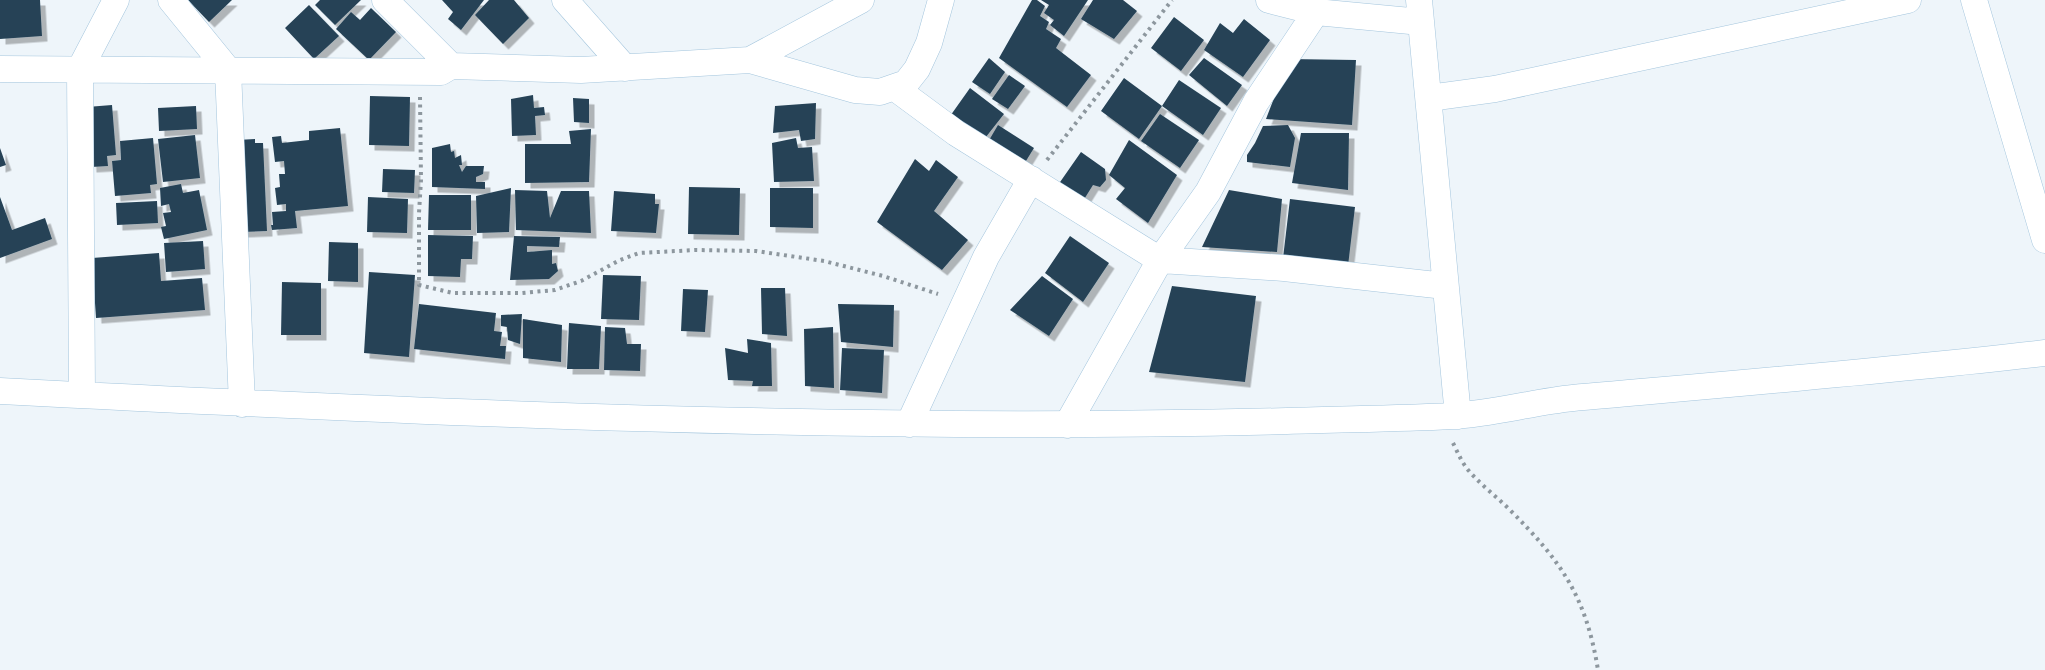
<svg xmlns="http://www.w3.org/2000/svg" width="2045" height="670" font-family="'Space Grotesk',sans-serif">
<defs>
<filter id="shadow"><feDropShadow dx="5.5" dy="5.5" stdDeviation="0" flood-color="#0004"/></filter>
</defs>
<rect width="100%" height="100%" fill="#eef5fa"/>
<path fill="#264357" filter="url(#shadow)" d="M0,0H40L42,36L0,39Z
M188,0H232L209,22Z
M320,0H361L335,25L315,5Z
M442,0H484L461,30L448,19L453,12Z
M489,0H514L529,18L503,44L475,15Z
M1032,0H1037L1045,6L1040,16L1049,22L1046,29L1061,39L1056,48L1091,75L1067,107L999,58Z
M1041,0H1088L1064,36L1050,25L1054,20L1044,13L1049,5Z
M1093,0H1123L1137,11L1114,39L1081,19Z
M309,5L339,36L314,59L285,28Z
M371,8L396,32L369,60L336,29L351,12L360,20Z
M1174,17L1204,40L1181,71L1151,48Z
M1244,19L1270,40L1243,77L1204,50L1220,23L1233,33Z
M989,58L1005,72L990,94L972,82Z
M1204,58L1242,85L1227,106L1189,75Z
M1289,59L1356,60L1352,125L1266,119Z
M1009,75L1025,86L1008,109L992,99Z
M1124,78L1162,106L1179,80L1221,108L1203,135L1162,106L1139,139L1101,111Z
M970,88L1004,114L982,142L948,119Z
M533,95L534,108L544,107L545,115L535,116L536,135L512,136L511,99Z
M370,96L410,97L409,146L369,145Z
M573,98L589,99V123L574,122Z
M816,103L815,139L801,141L799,130L773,133L775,106Z
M112,105L116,155L107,156L108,166L91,167L87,107Z
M196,106L197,129L159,131L158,108Z
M1160,114L1199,140L1180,168L1141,141Z
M998,125L1034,148L1021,169L985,147Z
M1288,125L1295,138L1290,167L1247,162V155L1255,143L1263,126Z
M340,128L348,206L295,211L297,228L272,230L271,225H273L272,212L286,211V204L277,205L275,188L280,187L279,174H285L284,161L275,162L272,137L281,136L282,143L309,140V131Z
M591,129L589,182L525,183V144H571L569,131Z
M1301,133H1349L1348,190L1292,183Z
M195,135L200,178L163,182L158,139Z
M153,138L157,184L150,185L151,193L115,196L112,161L121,160L120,141Z
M796,138L798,148L812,147L814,181L774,182L772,143Z
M255,139V143H263L267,231L240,232L237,140Z
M1129,140L1177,175L1148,223L1116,199L1125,188L1109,175Z
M450,144L451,152L454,151L455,158L461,155L462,165H459L462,172L466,166H484L483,174L476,177V182H485V189L432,187V148Z
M0,148L6,165L0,167Z
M1081,152L1105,169L1106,180L1100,187L1093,185L1083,201L1058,185Z
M915,159L929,171L936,160L958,177L934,211L968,240L942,270L877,222Z
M383,169L415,170L414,193L382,192Z
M181,184L183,193L199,190L207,230L164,239L161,227L166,226L163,213L171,212L169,204L161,206L160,188Z
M689,187L740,188L739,235L688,234Z
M511,188L509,232L477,233L476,196Z
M770,188H813V228L770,227Z
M515,190L547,191L550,218L561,191H589L591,233L516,230Z
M1229,190L1282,199L1277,252L1202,247Z
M614,191L655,194V204H659L656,233L611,231Z
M429,195H471V230H428Z
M0,197L12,230L45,218L52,239L0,258Z
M368,197L408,199L407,233L367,232Z
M1290,199L1355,207L1348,266L1283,258Z
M157,201L158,223L117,225L116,203Z
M428,235L473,236L472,259H461L460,277L428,276Z
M514,236L560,237L559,247L527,246V252L552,250V264L556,263L558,271L549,279L510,280Z
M1070,236L1109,263L1083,302L1045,273Z
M203,241L205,269L166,272L164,243Z
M329,242L358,243V282L328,281Z
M159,253L161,281L202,278L205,310L96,318L92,258Z
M369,272L415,275L409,357L364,353Z
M603,275L641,276L639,320L601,319Z
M1042,276L1073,299L1049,336L1010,310Z
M282,282L321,283V335H281Z
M1172,286L1256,296L1245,382L1149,372Z
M761,288H785L787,336L762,334Z
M683,289L708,290L705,332L681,331Z
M419,304L496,313L494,331L502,332L500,346H506L505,359L414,349Z
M838,304L894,305L893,347L841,342Z
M522,314L520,344L508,340L507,327L501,326V315Z
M523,319L562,325L561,362L523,358Z
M569,323L601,326L599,369H567Z
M605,327L625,328L627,344H641L640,371L604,370Z
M833,327L834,388L805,386L804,329Z
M747,339L771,343L772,386H752L753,381L728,380L725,348L748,353Z
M842,348L884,350L882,393L840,390Z"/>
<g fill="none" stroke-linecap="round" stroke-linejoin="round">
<g stroke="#a3c5dd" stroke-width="27">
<path id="minor" d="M171,0L228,70L242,404
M385,0L451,66
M565,0L625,68
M1269,0L1316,12L1421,22
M1419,0L1458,416
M1974,0L2045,240
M750,60L861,0
M0,69L441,72L451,66L581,70L750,60L855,90L880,92L906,83L917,69L929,43L941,0
M895,88L956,133L1160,260L1284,268L1445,286
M1429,98L1495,89L1908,0
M0,391C428,413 858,432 1287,421C1341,419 1396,419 1451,416C1492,414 1533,402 1573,398C1731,384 1888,371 2045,353
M82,395L80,69L116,0
M909,424L986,257L1031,179
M1067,425L1160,260L1208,192L1256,102L1316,12"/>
</g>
<path stroke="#8d979e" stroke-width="4" stroke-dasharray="3 4.5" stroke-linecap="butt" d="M420,97L421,180L419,213V285L453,293H522L555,290L581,281L620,260L639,253L696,250L756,251L824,261L883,276L938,294
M1047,160L1172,0
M1453,443C1458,453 1462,463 1469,471C1481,485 1496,496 1509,509C1561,561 1586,596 1598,670"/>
<use href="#minor" stroke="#fff" stroke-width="26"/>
</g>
</svg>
